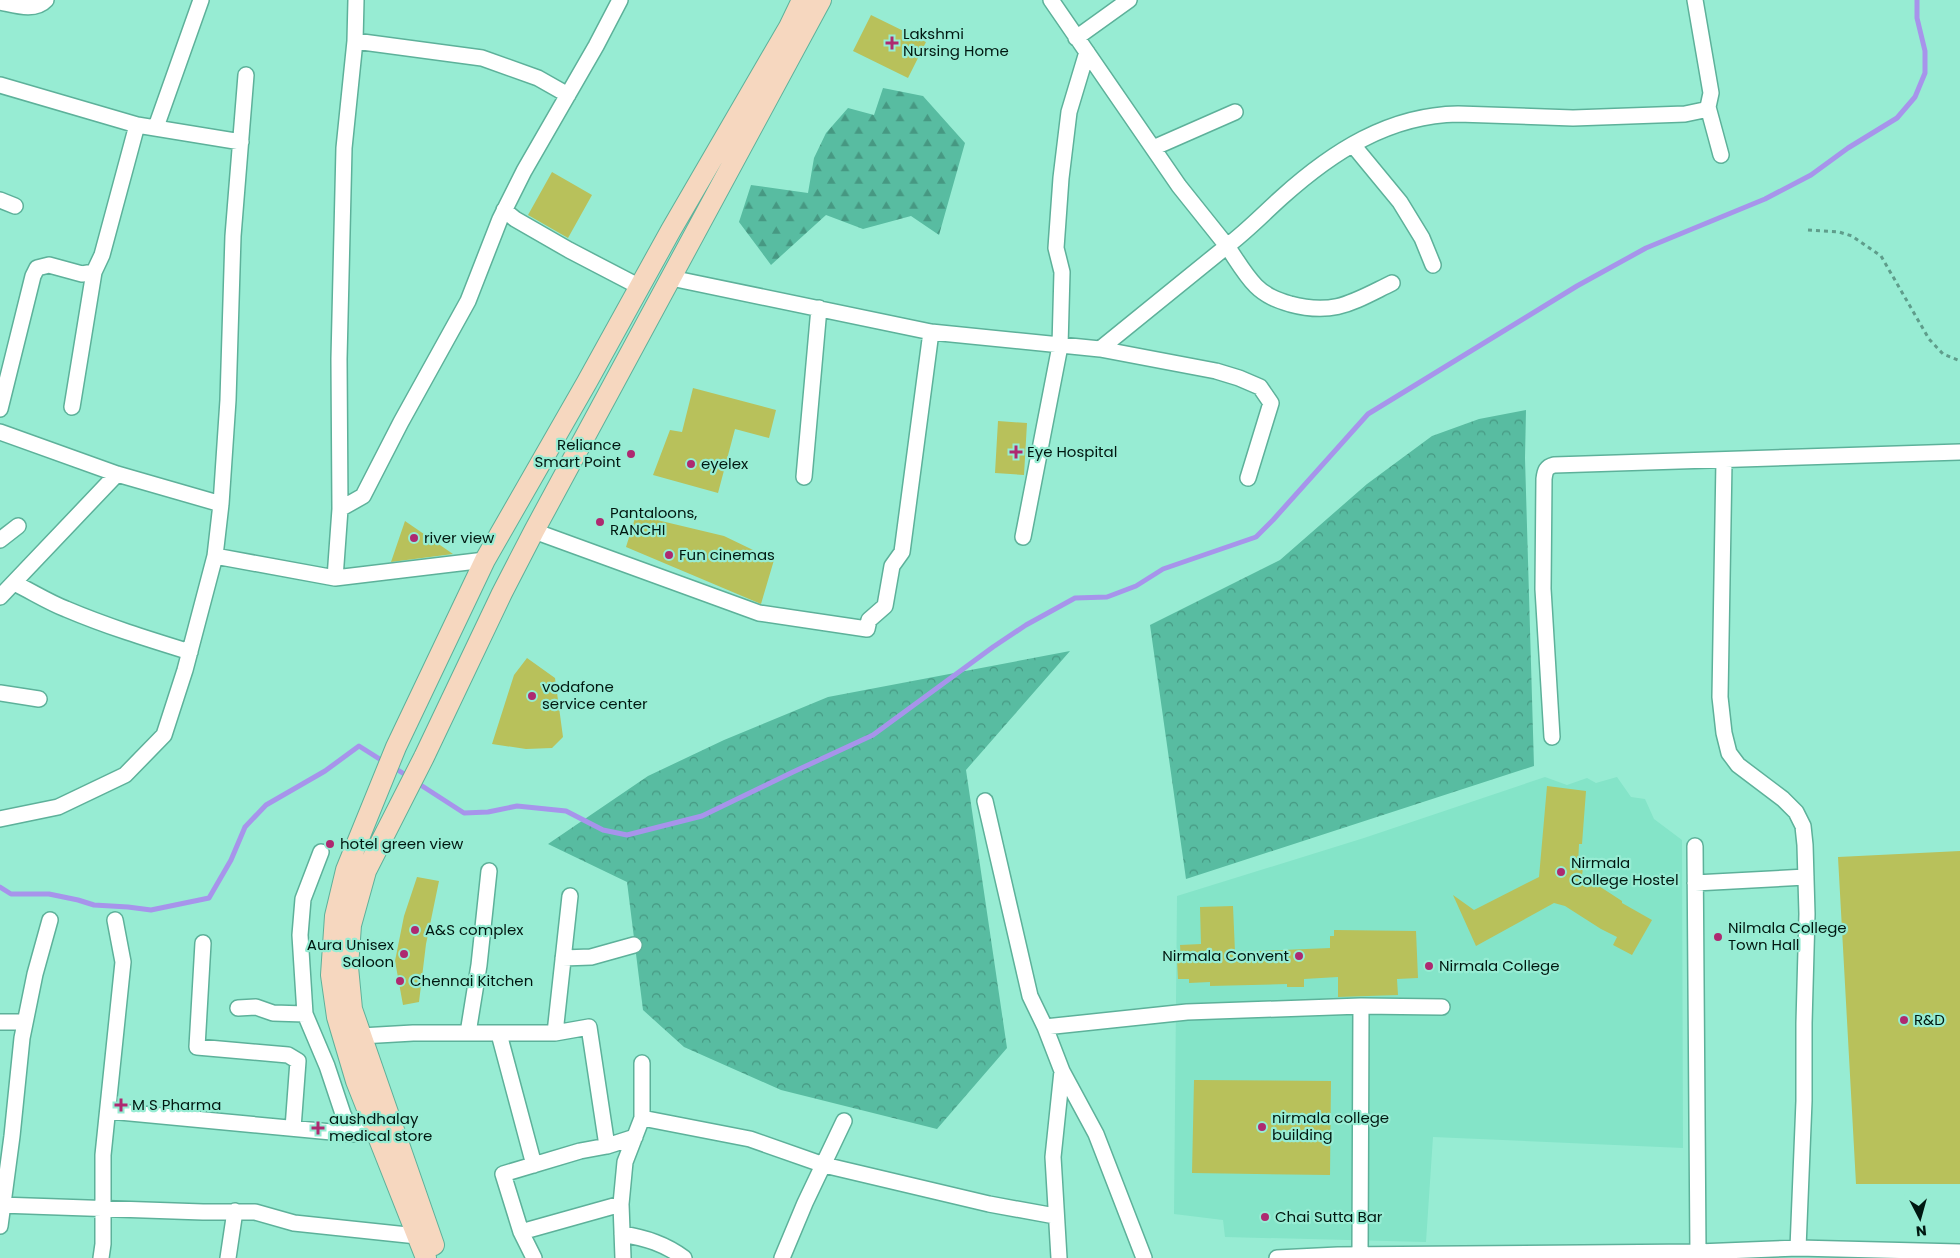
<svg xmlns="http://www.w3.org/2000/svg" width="1960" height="1258" font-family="Poppins,sans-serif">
<defs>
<pattern id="forest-firs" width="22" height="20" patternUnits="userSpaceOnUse" patternTransform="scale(1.25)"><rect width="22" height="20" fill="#58bca1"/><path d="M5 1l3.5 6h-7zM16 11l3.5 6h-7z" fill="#469882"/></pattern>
<pattern id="park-crowns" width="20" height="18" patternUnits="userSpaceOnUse" patternTransform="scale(1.25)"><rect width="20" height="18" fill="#58bca1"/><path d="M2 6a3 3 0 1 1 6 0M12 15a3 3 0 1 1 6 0" fill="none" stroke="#469882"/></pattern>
</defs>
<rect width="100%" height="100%" fill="#97ecd3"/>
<path fill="#84e4c8" d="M1545,777L1567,785L1587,778L1596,783L1617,777L1631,797L1645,799L1654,819L1682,840L1683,1148L1433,1137L1426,1242L1225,1237L1223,1220L1174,1214L1177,896L1364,838Z"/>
<path fill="url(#forest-firs)" d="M883,88L923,96L965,143L939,235L911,216L863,229L826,215L771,265L739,222L751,185L808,193L814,158L826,133L848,108L874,115Z"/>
<path fill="url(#park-crowns)" d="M1526,410L1525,458L1534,766L1186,879L1150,625L1280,560L1367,484L1432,436L1479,419Z
M1070,651L966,770L1007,1048L937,1129L781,1090L684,1047L643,1010L627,882L548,844L648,776L724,740L828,697Z"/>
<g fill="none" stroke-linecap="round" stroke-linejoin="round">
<path stroke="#a794eb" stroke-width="5" d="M393,767L409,777
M416,782L464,813L488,812L517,806L566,811L603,830L627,835L702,816L793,772L873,735L993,647L1026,625L1075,598L1107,597L1136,586L1163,569L1256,537L1273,520L1368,414L1577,286L1646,248L1765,199L1811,175L1848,148L1897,118L1915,97L1925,73V51L1917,18V0
M0,887L11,894H49L78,900L94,905L128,907L151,910L209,898L231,860L245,827L266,805L325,771L359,746L386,763"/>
</g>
<path fill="#b8c15b" d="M871,15L926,42L908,78L853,51Z
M552,172L592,195L568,238L528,215Z
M693,388L776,410L769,438L735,429L718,493L653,475L670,430L682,432Z
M998,421L1027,423L1024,475L995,473Z
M636,515L724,536L774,560L761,604L626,547Z
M405,521L453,554L391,562Z
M527,658L555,678L563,737L552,748L526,749L492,744L514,675Z
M1547,786L1586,791L1582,844H1579L1578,865L1583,869L1582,875L1622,901V903L1652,920L1632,955L1613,945L1617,937L1601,929L1565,906L1554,903L1476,946L1453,895L1474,910L1539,877Z
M1960,851V1184H1856L1838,857Z
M417,877L439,881L426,944L419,1002L403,1005L395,961L404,916Z
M1233,906L1235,952L1330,948V936H1334V930L1416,931L1418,978L1397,979L1398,995L1338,997V977L1304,979V987H1287V984L1210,986V982L1189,983V979H1178L1177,960H1181L1180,945L1201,944L1200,907Z
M1194,1080L1331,1081L1330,1175L1192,1173Z"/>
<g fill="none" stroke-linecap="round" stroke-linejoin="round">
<g stroke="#5db19a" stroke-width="18">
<path id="street" d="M1051,0L1179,186L1227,246C1247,231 1263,214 1282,197C1332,152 1389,115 1458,114L1573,118L1685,114L1704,110L1708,107L1711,93L1695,0
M0,2C15,5 35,12 46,0
M1076,38L1129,0
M355,41L482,58L538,78L568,95
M0,85L137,125L241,142
M1708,107L1721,155
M156,127L201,0
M1353,145L1400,202L1422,238L1433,265
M1153,148L1235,112
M0,200L15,206
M504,210L515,219L569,250L640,287
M671,278L931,332L1100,349L1216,371L1239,378L1260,387L1271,403L1248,478
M1100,349L1227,246C1236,259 1245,275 1256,286C1266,296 1277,300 1290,304C1334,316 1353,302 1392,283
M72,407L94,272
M0,409L33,276L37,268L49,265L82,274L94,272L102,255L137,125
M0,432L117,474L221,504
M1724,461L1720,697L1724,733L1729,753L1738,765L1783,799L1796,812L1803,826L1805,845L1807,914L1804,1023V1101L1798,1248
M804,477L819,308
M340,509L363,496L401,422L468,301L500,219L524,171L596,46L620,0
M534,531L759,613L867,629L869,620L885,606L892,566L902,552L931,332
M1023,537L1060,346L1062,272L1056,248L1061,178L1069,112L1087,52
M0,540L18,526
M215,556L335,578L340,509L339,359L344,148L355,41L356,0
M335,578L485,560
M14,583C31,591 48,602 66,609C106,626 148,639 190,652
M0,597L117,474
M0,693L39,699
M1552,737L1543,589L1544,479C1545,471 1546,467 1554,465L1960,452
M985,801L1030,996L1045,1027L1062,1071L1096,1134L1144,1258
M0,819L58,807L125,775L164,735L185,670L215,556L221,504L228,400L233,236L246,75
M1695,846L1698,1252
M1695,883L1806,877
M203,943L197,1047L288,1055L298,1061L293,1128
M563,958L591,957L634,945
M238,1008L256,1007L273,1013L305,1014L300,935L303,899L321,852
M305,1014L327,1066L343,1114L353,1134
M0,1022H25
M1045,1027L1187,1012L1361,1006L1442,1007
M468,1033L479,965L489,871
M555,1033L570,896
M499,1034L534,1165
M361,1036L413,1033H555L589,1027L607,1146
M109,1111L353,1134L373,1124
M642,1118L750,1139L824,1165L989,1204L1055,1216
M0,1205L203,1212H255L294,1223L417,1236
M0,1226L12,1136L22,1038L35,974L50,920
M521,1232L621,1204
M622,1234C646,1238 665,1244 684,1258
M1360,1256L1361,1006
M101,1258L103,1244V1155L123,962L115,920
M228,1258L235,1211
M534,1258L521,1232L503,1174L580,1151L607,1146L635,1137
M623,1258L621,1204L625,1162L642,1118V1063
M782,1258L805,1203L844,1121
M1059,1258L1053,1157L1062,1071
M1277,1258L1338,1255L1698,1252L1798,1248L1960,1252"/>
</g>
<g stroke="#5db19a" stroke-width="22">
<path id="secondary" d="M434,1245L352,1009L348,967L351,925L366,871L424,757L502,593L534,531L821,0
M426,1258L356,1081L337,1017L331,975L335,916L346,870L396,747L485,560L587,382L671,230L789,27L802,0"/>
</g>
<path stroke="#5f9d8b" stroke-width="3" stroke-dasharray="4 4" stroke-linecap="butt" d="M1808,230L1839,232L1852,236L1881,256L1929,339L1943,354L1960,361"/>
<use href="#street" stroke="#fff" stroke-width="15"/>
<use href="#secondary" stroke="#f6d7bf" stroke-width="20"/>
</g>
<g fill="#ae2970" stroke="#97ecd3" stroke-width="2">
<path d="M889.5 35.5h5v5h5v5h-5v5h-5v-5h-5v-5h5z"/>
<path d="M1013.5 444.5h5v5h5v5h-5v5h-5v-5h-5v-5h5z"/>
<circle cx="631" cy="454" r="5"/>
<circle cx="691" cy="464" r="5"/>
<circle cx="600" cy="522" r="5"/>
<circle cx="414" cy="538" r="5"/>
<circle cx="669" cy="555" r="5"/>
<circle cx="532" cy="696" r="5"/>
<circle cx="330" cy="844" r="5"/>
<circle cx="1561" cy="872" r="5"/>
<circle cx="415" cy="930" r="5"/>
<circle cx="1718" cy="937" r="5"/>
<circle cx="404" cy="954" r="5"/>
<circle cx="1299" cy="956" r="5"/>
<circle cx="1429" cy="966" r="5"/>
<circle cx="400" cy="981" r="5"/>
<circle cx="1904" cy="1020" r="5"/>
<path d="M118.5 1097.5h5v5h5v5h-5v5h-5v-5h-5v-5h5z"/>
<circle cx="1262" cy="1127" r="5"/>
<path d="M315.5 1120.5h5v5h5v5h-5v5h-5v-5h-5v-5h5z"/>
<circle cx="1265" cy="1217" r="5"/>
</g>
<g text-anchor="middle" stroke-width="4.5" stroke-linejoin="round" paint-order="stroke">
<g font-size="15" fill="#001811" stroke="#97ecd3" text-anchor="start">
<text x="903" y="39">Lakshmi<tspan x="903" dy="17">Nursing Home</tspan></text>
<text x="621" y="450" text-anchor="end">Reliance<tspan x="621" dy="17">Smart Point</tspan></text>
<text x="1027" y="457">Eye Hospital</text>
<text x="701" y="469">eyelex</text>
<text x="610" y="518">Pantaloons,<tspan x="610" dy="17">RANCHI</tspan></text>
<text x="424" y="543">river view</text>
<text x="679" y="560">Fun cinemas</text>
<text x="542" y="692">vodafone<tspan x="542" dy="17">service center</tspan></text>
<text x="340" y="849">hotel green view</text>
<text x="1571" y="868">Nirmala<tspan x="1571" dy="17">College Hostel</tspan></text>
<text x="1728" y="933">Nilmala College<tspan x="1728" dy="17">Town Hall</tspan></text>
<text x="425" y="935">A&amp;S complex</text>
<text x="394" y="950" text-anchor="end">Aura Unisex<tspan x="394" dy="17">Saloon</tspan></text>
<text x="1289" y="961" text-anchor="end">Nirmala Convent</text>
<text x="1439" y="971">Nirmala College</text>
<text x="410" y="986">Chennai Kitchen</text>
<text x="1914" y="1025">R&amp;D</text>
<text x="132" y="1110">M S Pharma</text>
<text x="1272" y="1123">nirmala college<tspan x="1272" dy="17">building</tspan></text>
<text x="329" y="1124">aushdhalay<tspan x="329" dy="17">medical store</tspan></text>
<text x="1275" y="1222">Chai Sutta Bar</text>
</g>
</g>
<g transform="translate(1920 1218) rotate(174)" stroke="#97ecd3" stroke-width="4" paint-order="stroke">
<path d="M0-4L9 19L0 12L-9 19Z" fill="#001811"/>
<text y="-8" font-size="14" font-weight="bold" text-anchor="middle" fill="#001811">N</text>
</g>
</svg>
